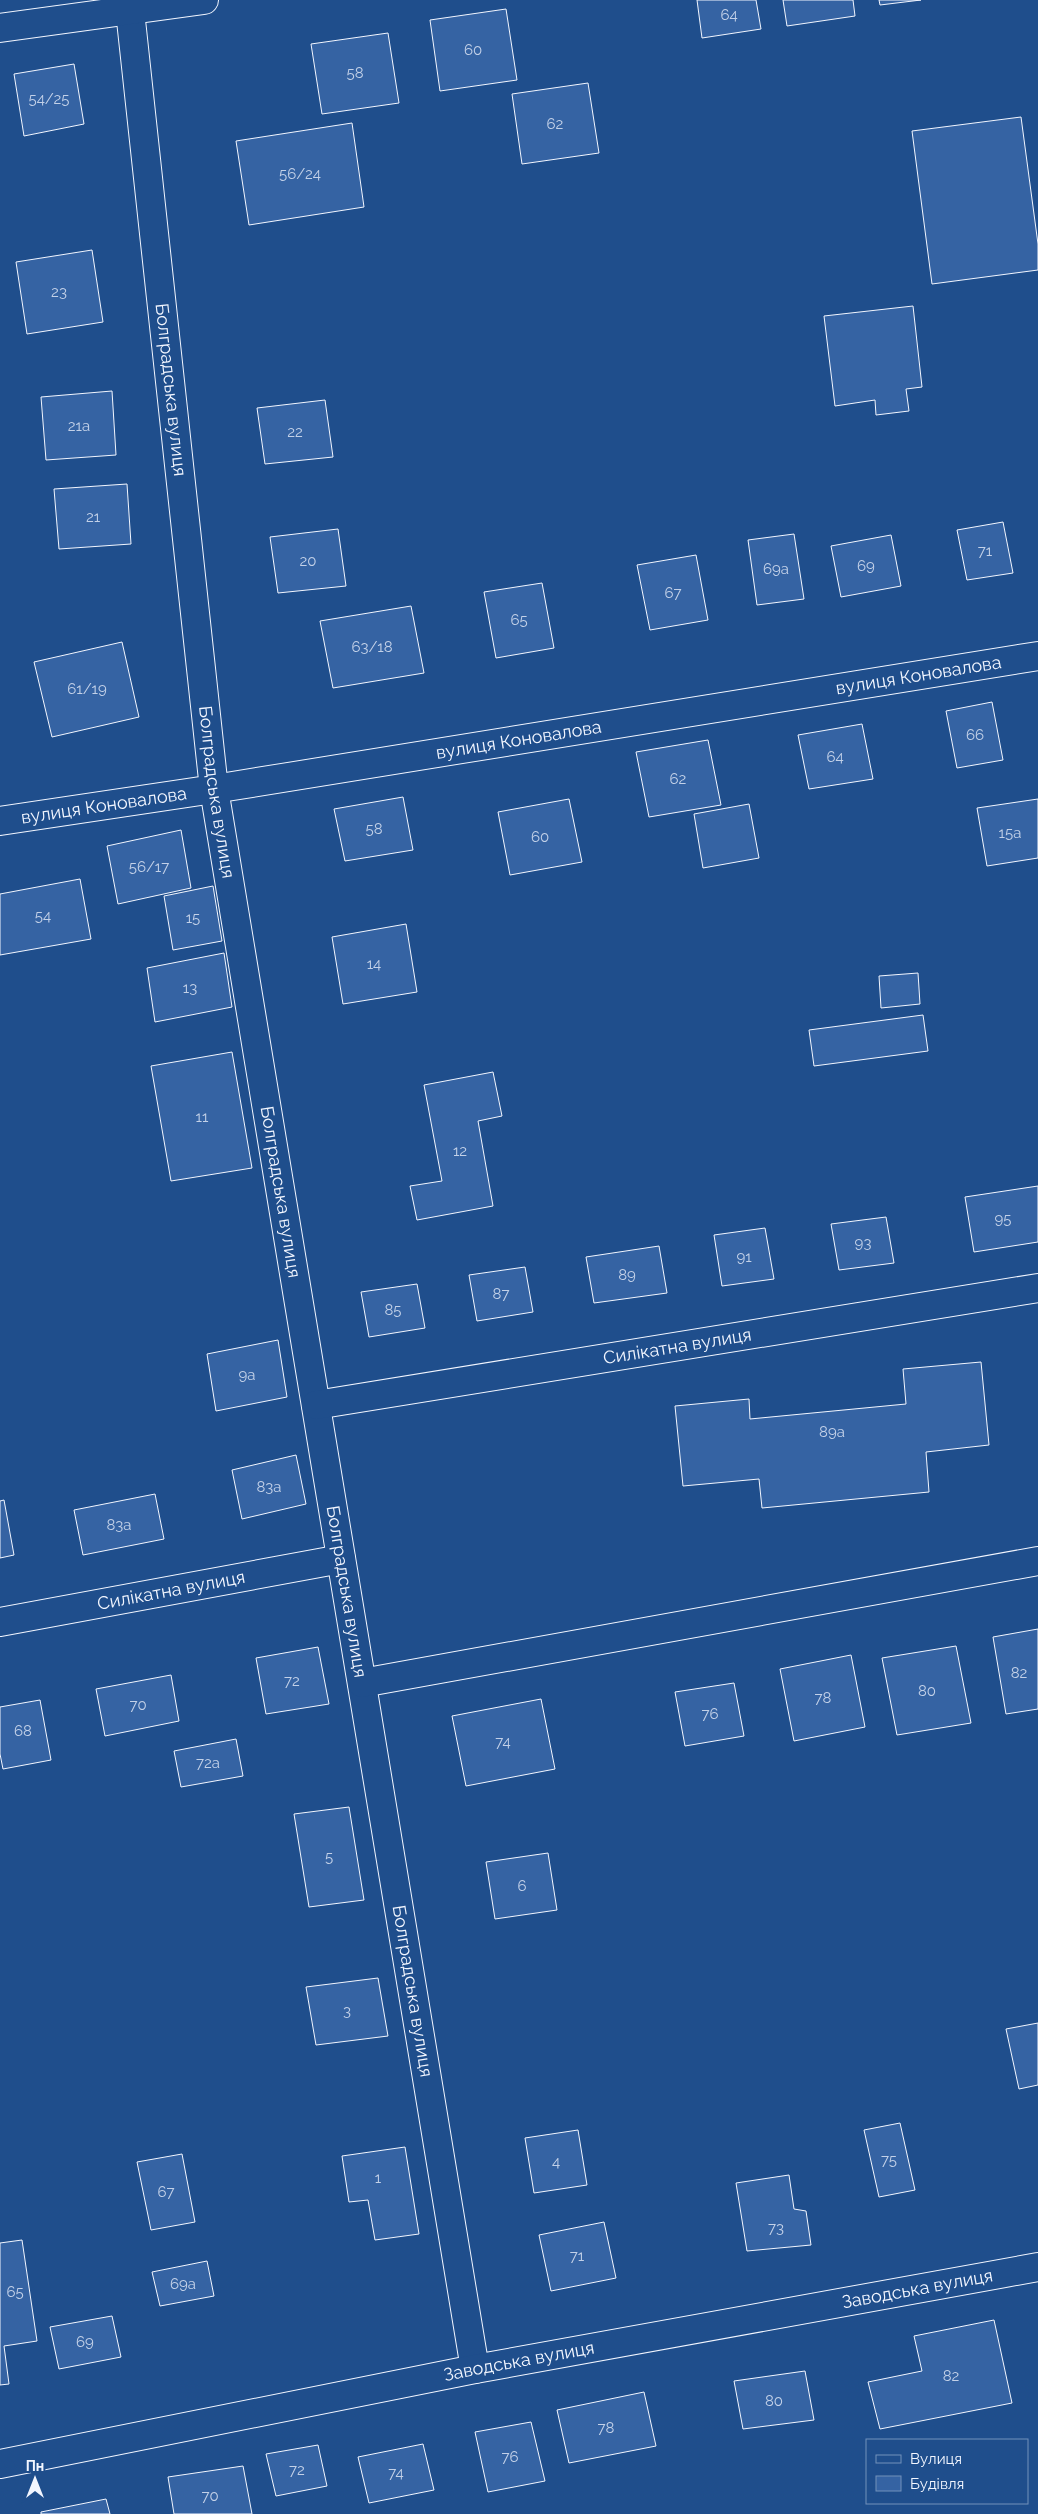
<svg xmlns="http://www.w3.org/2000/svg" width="1038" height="2514" font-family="Raleway,sans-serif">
<rect width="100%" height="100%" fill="#1f4e8c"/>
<path fill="#3563a3" stroke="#f2f6ff" d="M697,0H756L761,29L702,38Z
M783,0H853L855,16L787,26Z
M879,0H921L880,5Z
M506,9L517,80L440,91L430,20Z
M388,33L399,103L322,114L311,44Z
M74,64L84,124L24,136L14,74Z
M588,83L599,153L522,164L512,94Z
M1021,117L1038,244V270L932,284L912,131Z
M352,123L364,207L249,225L236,141Z
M92,250L103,322L27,334L16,262Z
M913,306L922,387L906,389L909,411L876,415L875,400L835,406L824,316Z
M112,391L116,455L46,460L41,397Z
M325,400L333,457L265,464L257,408Z
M127,484L131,544L59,549L54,489Z
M1003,522L1013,573L967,580L957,530Z
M338,529L346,586L278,593L270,537Z
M794,534L804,599L757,605L748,540Z
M891,535L901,586L841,597L831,546Z
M696,555L708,620L650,630L637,565Z
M542,583L554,648L496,658L484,592Z
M411,606L424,673L333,688L320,621Z
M122,642L139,717L52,737L34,662Z
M992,702L1003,760L957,768L946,711Z
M862,724L873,779L809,789L798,735Z
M708,740L721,805L649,817L636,752Z
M403,797L413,850L345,861L334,809Z
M569,799L582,862L510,875L498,812Z
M1038,799V858L987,866L977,808Z
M749,804L759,858L703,868L694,814Z
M181,830L191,888L118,904L107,846Z
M80,879L91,939L0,955V894Z
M213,886L222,941L173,950L164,896Z
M406,924L417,992L343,1004L332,937Z
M224,953L232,1007L155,1022L147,968Z
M918,973L920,1004L881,1008L879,976Z
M923,1015L928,1051L814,1066L809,1030Z
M232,1052L252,1168L171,1181L151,1066Z
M493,1072L502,1116L478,1121L493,1206L417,1220L410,1186L442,1181L424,1085Z
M1038,1186V1242L974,1252L965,1197Z
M886,1217L894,1263L839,1270L831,1224Z
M765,1228L774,1279L722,1286L714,1235Z
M659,1246L667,1293L594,1303L586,1257Z
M525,1267L533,1312L477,1321L469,1275Z
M417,1284L425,1328L369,1337L361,1292Z
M278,1340L287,1397L216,1411L207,1354Z
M981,1362L989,1445L926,1452L929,1492L762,1508L759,1479L683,1486L675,1406L749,1399L750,1419L906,1404L903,1369Z
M296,1455L306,1504L242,1519L232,1470Z
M155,1494L164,1539L83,1555L74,1510Z
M4,1500L14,1555L0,1558V1501Z
M1038,1629V1709L1006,1714L993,1637Z
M956,1646L971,1723L897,1735L882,1658Z
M318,1647L329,1704L266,1714L256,1658Z
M851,1655L865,1727L794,1741L780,1669Z
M171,1675L179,1721L105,1736L96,1689Z
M734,1683L744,1736L685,1746L675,1692Z
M541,1699L555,1769L466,1786L452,1716Z
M40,1700L51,1760L3,1769L0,1754V1707Z
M236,1739L243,1776L181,1787L174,1751Z
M349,1807L364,1900L309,1907L294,1814Z
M548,1853L557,1910L495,1919L486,1862Z
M378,1978L388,2036L316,2045L306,1987Z
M1038,2023V2085L1019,2089L1006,2029Z
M900,2123L915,2190L879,2197L864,2130Z
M578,2130L587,2185L534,2193L525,2138Z
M405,2147L419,2234L375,2240L368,2200L349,2202L342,2156Z
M182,2154L195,2222L151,2230L137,2162Z
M789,2175L794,2209L806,2211L811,2245L747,2251L736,2183Z
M604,2222L616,2278L551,2291L539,2235Z
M22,2240L37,2341L4,2346L9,2384L0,2385V2243Z
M207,2261L214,2296L160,2306L152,2272Z
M112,2316L121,2357L59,2369L50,2327Z
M994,2320L1012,2403L880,2429L868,2382L922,2371L914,2336Z
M805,2371L814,2420L743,2429L734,2381Z
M644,2392L656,2446L569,2463L557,2410Z
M531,2422L545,2481L488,2492L475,2432Z
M423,2444L434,2490L369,2503L358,2457Z
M318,2445L327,2486L276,2496L266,2454Z
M243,2466L252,2514H174L168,2477Z
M106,2499L110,2514H41V2512Z"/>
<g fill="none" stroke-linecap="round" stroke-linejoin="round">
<g stroke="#f2f6ff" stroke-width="30">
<g id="minor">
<path id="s1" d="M130,11L214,789L475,2369"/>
<path id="s2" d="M0,821L214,789L1038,656"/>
<path id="s3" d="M316,1405L1038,1288"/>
<path id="s4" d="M0,1622L341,1559"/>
<path d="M362,1683L1038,1561"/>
<path id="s5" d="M0,2464L475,2369L1038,2267"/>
</g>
</g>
<g stroke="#f2f6ff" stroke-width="30">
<path id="primary" d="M0,28L204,0"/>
</g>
<use href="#minor" stroke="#1f4e8c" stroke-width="28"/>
<use href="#primary" stroke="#1f4e8c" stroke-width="28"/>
</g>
<g text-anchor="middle" stroke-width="4" stroke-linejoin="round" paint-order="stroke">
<g font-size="15" fill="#c3d1e8">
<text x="729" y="20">64</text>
<text x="473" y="55">60</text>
<text x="355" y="78">58</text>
<text x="49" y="104">54/25</text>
<text x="555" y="129">62</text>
<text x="300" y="179">56/24</text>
<text x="59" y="297">23</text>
<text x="79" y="431">21а</text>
<text x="295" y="437">22</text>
<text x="93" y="522">21</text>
<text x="985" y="556">71</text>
<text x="308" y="566">20</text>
<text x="866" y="571">69</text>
<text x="776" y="574">69а</text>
<text x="673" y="598">67</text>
<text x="519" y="625">65</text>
<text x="372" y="652">63/18</text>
<text x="87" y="694">61/19</text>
<text x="975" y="740">66</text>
<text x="835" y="762">64</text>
<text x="678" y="784">62</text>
<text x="374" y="834">58</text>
<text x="1010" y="838">15а</text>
<text x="540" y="842">60</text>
<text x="149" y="872">56/17</text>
<text x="43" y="921">54</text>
<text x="193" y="923">15</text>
<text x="374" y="969">14</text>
<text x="190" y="993">13</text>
<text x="202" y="1122">11</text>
<text x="460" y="1156">12</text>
<text x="1003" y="1224">95</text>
<text x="863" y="1248">93</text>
<text x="744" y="1262">91</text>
<text x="627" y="1280">89</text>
<text x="501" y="1299">87</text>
<text x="393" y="1315">85</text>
<text x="247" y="1380">9а</text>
<text x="832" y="1437">89а</text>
<text x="269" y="1492">83а</text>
<text x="119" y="1530">83а</text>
<text x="1019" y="1678">82</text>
<text x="292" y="1686">72</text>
<text x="927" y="1696">80</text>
<text x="823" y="1703">78</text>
<text x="138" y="1710">70</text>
<text x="710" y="1719">76</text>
<text x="23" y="1736">68</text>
<text x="503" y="1747">74</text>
<text x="208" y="1768">72а</text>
<text x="329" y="1862">5</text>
<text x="522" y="1891">6</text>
<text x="347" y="2016">3</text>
<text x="889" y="2165">75</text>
<text x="556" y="2167">4</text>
<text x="378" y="2183">1</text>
<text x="166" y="2197">67</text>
<text x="776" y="2233">73</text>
<text x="577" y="2261">71</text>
<text x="183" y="2289">69а</text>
<text x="15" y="2297">65</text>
<text x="85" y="2347">69</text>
<text x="951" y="2381">82</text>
<text x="774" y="2406">80</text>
<text x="606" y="2433">78</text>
<text x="510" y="2462">76</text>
<text x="297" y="2475">72</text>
<text x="396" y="2478">74</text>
<text x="210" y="2501">70</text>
</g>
<g font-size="18" fill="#f2f6ff" stroke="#1f4e8c">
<text dy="6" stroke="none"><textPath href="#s1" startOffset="381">Болградська вулиця</textPath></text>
<text dy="6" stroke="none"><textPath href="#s2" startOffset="930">вулиця Коновалова</textPath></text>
<text dy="6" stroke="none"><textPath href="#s2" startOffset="525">вулиця Коновалова</textPath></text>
<text dy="6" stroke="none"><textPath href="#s1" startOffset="786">Болградська вулиця</textPath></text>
<text dy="6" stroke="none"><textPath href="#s2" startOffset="105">вулиця Коновалова</textPath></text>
<text dy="6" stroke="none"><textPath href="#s1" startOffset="1191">Болградська вулиця</textPath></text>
<text dy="6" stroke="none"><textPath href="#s3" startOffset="366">Силікатна вулиця</textPath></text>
<text dy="6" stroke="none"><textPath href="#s4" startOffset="174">Силікатна вулиця</textPath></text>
<text dy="6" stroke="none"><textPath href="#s1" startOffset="1596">Болградська вулиця</textPath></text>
<text dy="6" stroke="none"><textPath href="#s1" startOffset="2001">Болградська вулиця</textPath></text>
<text dy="6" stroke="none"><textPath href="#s5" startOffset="934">Заводська вулиця</textPath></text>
<text dy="6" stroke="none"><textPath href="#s5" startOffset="529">Заводська вулиця</textPath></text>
</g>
</g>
<rect x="866" y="2439" width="162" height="65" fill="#1f4e8c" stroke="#7391ba"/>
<rect x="876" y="2455" width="25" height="8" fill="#1f4e8c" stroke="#7391ba"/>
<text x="910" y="2464" font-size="15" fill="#f2f6ff">Вулиця</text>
<rect x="876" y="2476" width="25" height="15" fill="#3563a3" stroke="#7391ba"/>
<text x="910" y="2489" font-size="15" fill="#f2f6ff">Будівля</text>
<g transform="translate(35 2479)" stroke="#1f4e8c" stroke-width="4" paint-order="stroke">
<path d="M0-4L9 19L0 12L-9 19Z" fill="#f2f6ff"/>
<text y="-8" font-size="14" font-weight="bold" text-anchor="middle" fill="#f2f6ff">Пн</text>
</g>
</svg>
